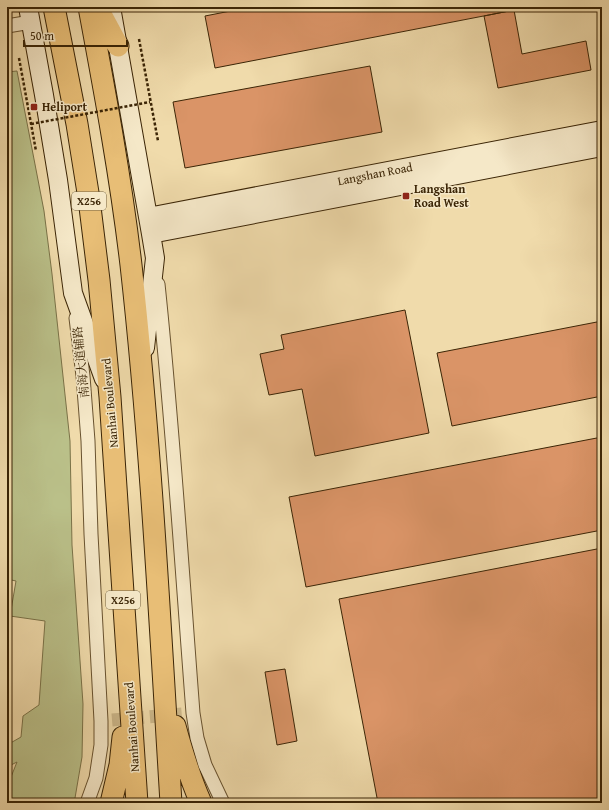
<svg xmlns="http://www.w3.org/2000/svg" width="609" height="810" font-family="'Gentium Book Plus','Noto Serif SC',serif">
<rect width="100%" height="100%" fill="#f0dbab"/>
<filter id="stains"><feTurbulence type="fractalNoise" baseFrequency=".005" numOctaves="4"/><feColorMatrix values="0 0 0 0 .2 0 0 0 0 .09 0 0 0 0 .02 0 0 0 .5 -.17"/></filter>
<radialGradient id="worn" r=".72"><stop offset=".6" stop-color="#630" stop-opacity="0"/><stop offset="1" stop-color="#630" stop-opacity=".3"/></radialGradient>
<path fill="#bac089" stroke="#7a7248" d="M17,71L44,211L52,274L70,441L72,545L83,704L82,757L75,798L74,803H7V787L17,762L7,767V745L21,737L23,716L39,705L45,621L10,616L16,581L7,579V72Z"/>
<path fill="#da9467" stroke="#3b2506" d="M251,7H530L215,68L205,16Z
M514,10L522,54L586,41L591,70L498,88L484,16Z
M370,66L382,132L185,168L173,102Z
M405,310L429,433L315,456L302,389L269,395L260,354L284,349L281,335Z
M602,321V396L452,426L437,353Z
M602,437V530L306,587L289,497Z
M602,548V803H378L339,599Z
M285,669L297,741L277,745L265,672Z"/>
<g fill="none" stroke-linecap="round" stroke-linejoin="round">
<path stroke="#ccb78a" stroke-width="13" stroke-dasharray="13 6" stroke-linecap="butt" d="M112,720L182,714"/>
<g stroke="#68522f" stroke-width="15">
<path id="minor" d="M7,26L31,22
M158,284C173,427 182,570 193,713L197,738L205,765L223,803
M76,318L83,376L88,441L91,534L101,721V745L96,778L87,803"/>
</g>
<g stroke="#3b2506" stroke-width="20">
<path id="secondary" d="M28,7L44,95L58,180L73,293L104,379
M111,7L151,234L155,258L145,348
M148,217L602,130
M151,234L602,147"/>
</g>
<g stroke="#3b2506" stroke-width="23">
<path id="primary" d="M54,7L77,124L89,199L99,280L110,397L137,803
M89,7C105,93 121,179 131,265C151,444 160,624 171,803
M97,7L118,46
M175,726C182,752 190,778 201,803
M111,803L120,765L123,737"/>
</g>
<path stroke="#3b2506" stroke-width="2.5" stroke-dasharray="3 2" stroke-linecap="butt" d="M139,39L158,141
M19,58L36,151"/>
<use href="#minor" stroke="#f5e8c8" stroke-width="13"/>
<use href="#secondary" stroke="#f5e8c8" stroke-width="18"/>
<use href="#primary" stroke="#e8be76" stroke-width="21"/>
<path stroke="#3b2506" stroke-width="2.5" stroke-dasharray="3 2" stroke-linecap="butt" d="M31,124L150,102"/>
</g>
<g fill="#8f2418" stroke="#f5e8c8" stroke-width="1.5">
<rect x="30" y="103" width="8" height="8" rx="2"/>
<rect x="402" y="192" width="8" height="8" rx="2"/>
</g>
<g text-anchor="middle" stroke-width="3" stroke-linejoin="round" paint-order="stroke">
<g fill="#f5e8c8" stroke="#736040" stroke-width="1">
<rect x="72" y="192" width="34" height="18" rx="3"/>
<rect x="106" y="591" width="34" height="18" rx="3"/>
</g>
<g font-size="11" font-weight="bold" fill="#3b2506">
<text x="89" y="205">X256</text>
<text x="123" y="604">X256</text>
</g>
<g font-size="12" font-weight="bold" fill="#3b2506" stroke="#f5e8c8" text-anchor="start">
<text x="42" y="111">Heliport</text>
<text x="414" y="193">Langshan<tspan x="414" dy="14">Road West</tspan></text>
</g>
<g font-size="12" fill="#3b2506" stroke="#f5e8c8">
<text transform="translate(375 174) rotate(-11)" y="4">Langshan Road</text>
<text transform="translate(81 362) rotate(-96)" y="4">南海大道辅路</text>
<text transform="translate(110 403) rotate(-95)" y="4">Nanhai Boulevard</text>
<text transform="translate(132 727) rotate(-94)" y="4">Nanhai Boulevard</text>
</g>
</g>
<rect width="609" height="810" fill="none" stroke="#f0dbab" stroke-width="24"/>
<rect x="8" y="8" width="593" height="794" fill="none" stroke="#3b2506" stroke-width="2"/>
<rect x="12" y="12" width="585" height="786" fill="none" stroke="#3b2506"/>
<path d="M24 40v6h103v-6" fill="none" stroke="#3b2506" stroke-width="2"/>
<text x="30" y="40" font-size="12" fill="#3b2506" stroke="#f5e8c8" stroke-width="3" paint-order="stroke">50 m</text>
<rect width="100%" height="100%" filter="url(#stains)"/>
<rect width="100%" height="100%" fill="url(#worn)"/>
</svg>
